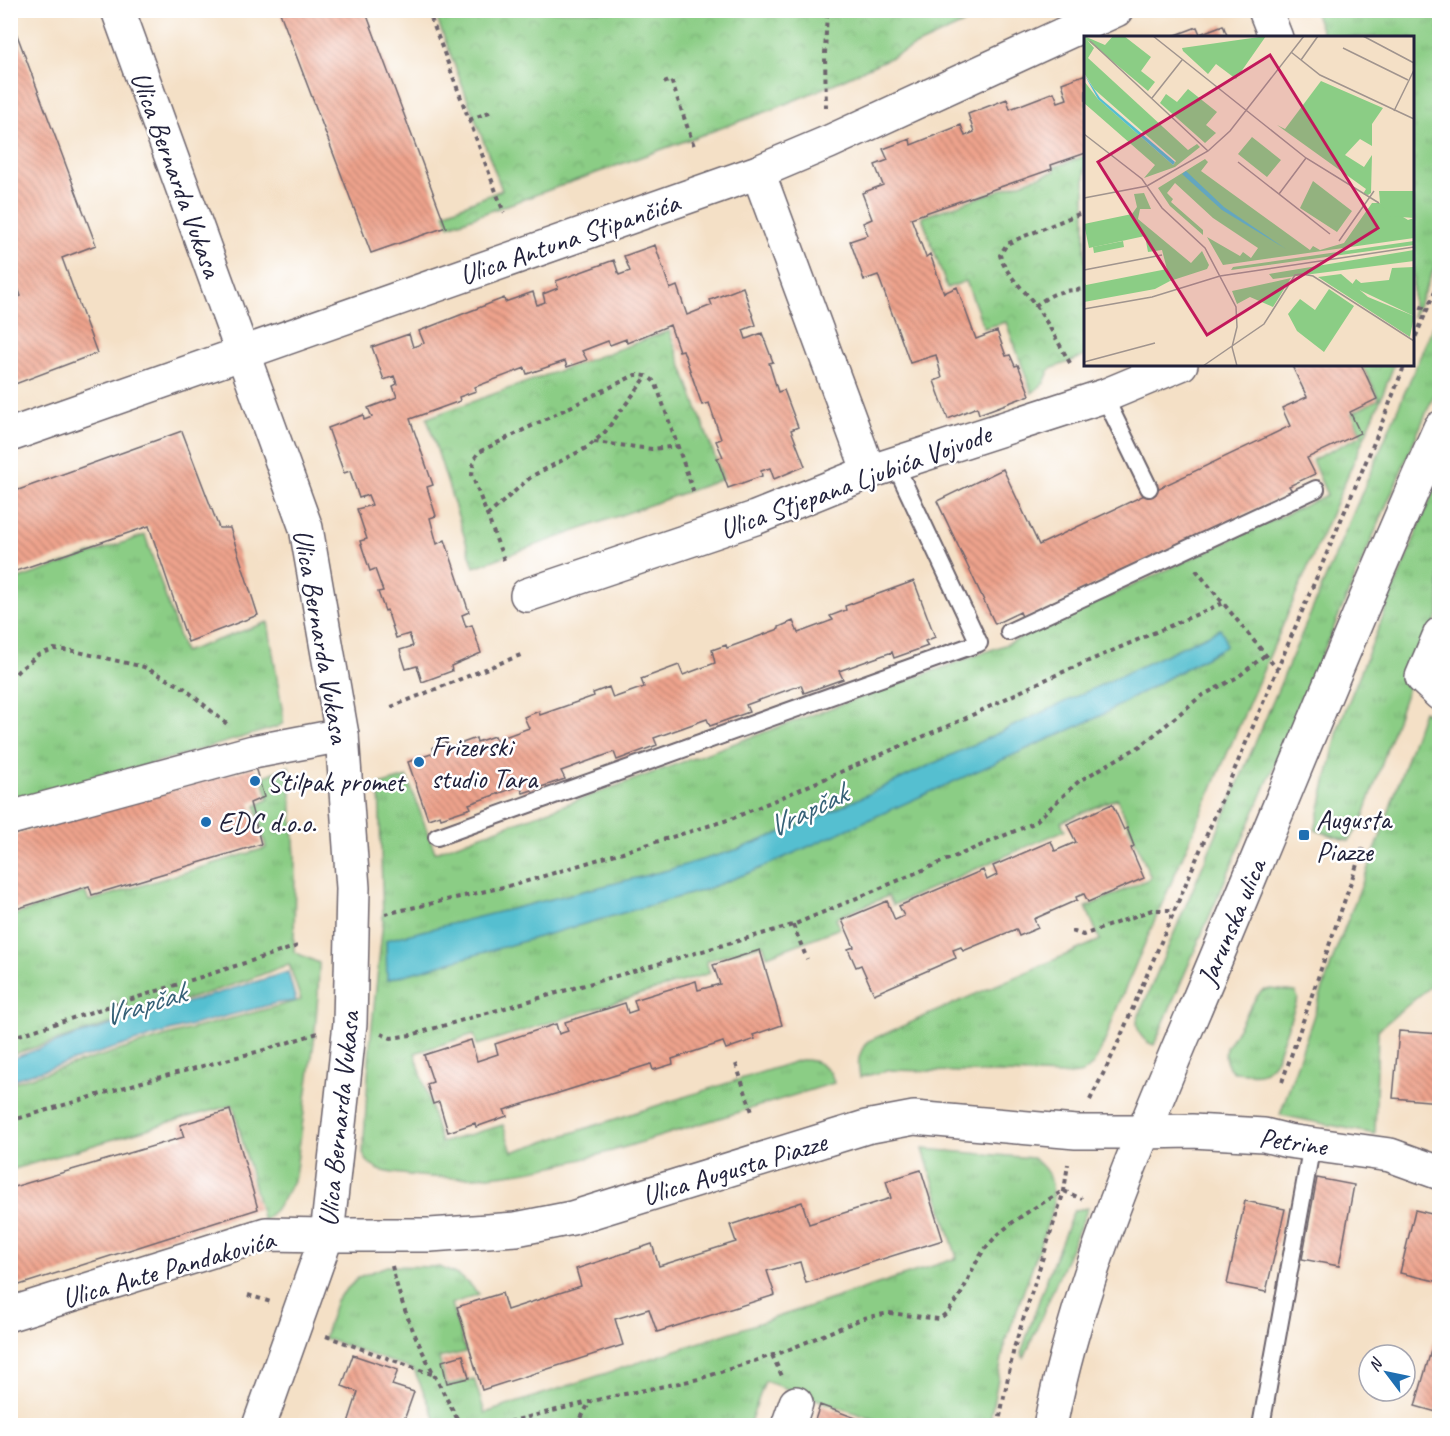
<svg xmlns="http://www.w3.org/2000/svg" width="1450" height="1436" font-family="Caveat,sans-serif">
<defs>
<pattern id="grass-tufts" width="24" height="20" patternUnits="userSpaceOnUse" patternTransform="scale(1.5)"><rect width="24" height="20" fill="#8bcd85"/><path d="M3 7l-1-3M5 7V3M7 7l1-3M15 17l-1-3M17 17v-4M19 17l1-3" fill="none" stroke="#78b074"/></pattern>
<pattern id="park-crowns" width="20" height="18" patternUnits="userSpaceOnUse" patternTransform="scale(1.5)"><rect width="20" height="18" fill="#8bcd85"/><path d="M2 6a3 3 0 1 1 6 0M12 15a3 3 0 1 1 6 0" fill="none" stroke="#78b074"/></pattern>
<pattern id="building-back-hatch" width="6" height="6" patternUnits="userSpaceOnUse" patternTransform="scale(1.5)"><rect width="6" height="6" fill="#eea38c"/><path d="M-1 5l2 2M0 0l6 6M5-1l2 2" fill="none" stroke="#c08474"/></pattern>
</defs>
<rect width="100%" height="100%" fill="#fff"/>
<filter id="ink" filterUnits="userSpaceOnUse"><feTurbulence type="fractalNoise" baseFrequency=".0167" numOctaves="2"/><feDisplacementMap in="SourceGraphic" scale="12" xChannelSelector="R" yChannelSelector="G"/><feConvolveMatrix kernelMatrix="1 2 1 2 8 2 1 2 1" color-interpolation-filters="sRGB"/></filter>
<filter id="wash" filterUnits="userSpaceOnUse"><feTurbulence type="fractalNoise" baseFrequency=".008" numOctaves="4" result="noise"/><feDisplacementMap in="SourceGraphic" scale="24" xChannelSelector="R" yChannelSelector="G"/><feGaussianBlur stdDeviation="1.35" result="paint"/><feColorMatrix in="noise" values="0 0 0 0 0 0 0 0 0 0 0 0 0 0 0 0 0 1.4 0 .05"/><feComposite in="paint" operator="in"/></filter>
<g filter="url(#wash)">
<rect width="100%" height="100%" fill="#f4e0c6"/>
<path fill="url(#grass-tufts)" stroke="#567860" stroke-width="1.5" d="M1314,11H1439V257L1413,318L1412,38L1324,37Z
M1439,312V383L1154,1045C1142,1041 1137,1032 1137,1020Z
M1362,365H1394L1380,401L1119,1003C1111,1021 1102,1060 1086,1071C1081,1075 1074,1074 1068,1075L891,1070L860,1077C857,1062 858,1053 868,1041L1100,940L1086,907L1151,878L1117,798L1061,822L1065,830L893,905L888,896L836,918L840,928L767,956L763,944L706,961L710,973L477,1045L474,1034L415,1053L441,1143L503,1125L512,1152L800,1060C816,1059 831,1066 834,1083C782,1099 730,1115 677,1131C592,1158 500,1187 410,1175C390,1172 372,1174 363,1154L370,1045L383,921L379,785L407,777L435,852L1010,643L1327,495L1312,460L1362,435L1352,413L1379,399Z
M1439,477V613L1414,670L1361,824L1349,841L1315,830L1339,726Z
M145,535L184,652L268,622L283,715V723L277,727L11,805L10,582Z
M1423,711L1438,718L1439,722V979L1378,1030L1375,1134L1280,1115L1336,950L1379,840Z
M289,766L295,856L294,952L319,963L318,995L314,1042L295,1176C287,1194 279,1208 263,1221L233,1105L177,1120L11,1170V1083L184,1031L301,1000L289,964L245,981L11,1055V916L85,892L89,901L266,848L256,806L269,799L262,777Z
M1271,989L1295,992L1298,998L1275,1062C1263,1078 1252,1073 1234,1072C1226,1067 1224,1057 1226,1048L1257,996L1262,991Z
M923,1149L1033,1158C1052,1172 1053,1183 1054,1206L1005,1343L989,1425L912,1426L900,1421L898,1425H889L765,1381L749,1425H438L414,1370L324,1338L336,1300L359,1277L387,1266L440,1267L461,1277L479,1294L451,1304L466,1352L439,1358L446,1385L474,1379L485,1413L957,1258Z
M1088,1208L1024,1358L1021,1353L1045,1283L1074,1210Z"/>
<path fill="url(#park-crowns)" stroke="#567860" stroke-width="1.5" d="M434,11H991L831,85L771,110L449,226L444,213L502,190Z
M1085,156V356L1050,369L1044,383L1032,393L1006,322L984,328L966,281L947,288L922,217L1055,171L1054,167Z
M669,331L723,479L474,567L427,418Z"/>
<path fill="#54bfd0" stroke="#3b7086" stroke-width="1.5" d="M1220,629L1224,635L1226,646L1096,718L754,871L704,890L387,980L386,940L668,870L739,849L813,820Z
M288,972L296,1001L277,1003L173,1030L11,1080V1059L72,1037Z"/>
<g id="blocks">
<path fill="url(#building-back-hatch)" d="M279,10H365L446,227L371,253Z
M11,19L96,245L62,258L97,353L10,386V300L21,296L10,267Z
M1223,25L1228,38H1168L1197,27L1200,34Z
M1086,74V153L1051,165L1052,169L911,218L926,257L930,254L944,293L957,287L976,339L997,331L1006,356L1010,355L1015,366L1018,365L1030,395L979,414L977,407L948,419L934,381L942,378L936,355L910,363L878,275L864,280L850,241L868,235L863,223L872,219L862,193L883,185L875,165L888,160L883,149L910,139L911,145L961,125L965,136L974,132L968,114L1007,99L1010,109L1054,92L1058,102L1067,99L1062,83Z
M655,245L670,289L677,286L687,315L712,305L710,300L743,287L756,325L743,330L746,339L762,333L773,362L769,363L778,392L784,390L798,427L791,430L805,466L774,479L770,468L761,471L762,476L728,488L717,458L723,457L716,441L721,439L709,403L702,405L683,350L679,351L670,325L627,343L626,339L610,345L608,341L582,351L587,360L567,367L565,361L527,374L525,368L475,387L476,391L459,397L460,401L410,419L433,485L427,487L436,516L430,518L437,544L445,540L469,612L462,615L466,627L472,625L481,653L451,666L452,671L422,682L417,666L406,669L400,650L413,646L409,634L396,638L387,610L385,611L378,592L383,591L375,569L370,571L360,541L367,539L357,509L372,505L368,495L359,498L350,471L344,473L328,428L363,415L364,420L372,417L368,408L397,397L393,386L397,384L394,376L384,380L372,347L409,334L413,347L424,343L419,331L504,298L505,302L533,292L537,305L545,302L543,294L558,288L556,281L614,260L619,275L630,271L624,256Z
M1299,364H1361L1377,399L1350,412L1360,433L1307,458L1315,474L1289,486L1292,491L1023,619L1020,612L995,624L937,501L1003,469L1039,545L1290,426L1282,408L1307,397L1293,368Z
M182,431L219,528H230L258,615L188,642L149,526L10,573V493Z
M914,581L935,637L925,641L928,646L894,658L892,652L839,671L843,679L804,693L801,685L746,705L749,712L710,726L707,719L654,738L657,745L617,760L614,752L561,771L565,779L523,793L520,786L469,804L471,808L441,818L440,815L428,819L408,762L434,753L433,747L447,742L449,748L476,738L477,742L494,736L496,740L529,728L524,717L539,711L540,715L594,696L593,693L609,687L613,698L644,687L641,679L679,665L683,675L715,663L712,650L726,645L727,648L779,629V627L793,621L798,633L833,620L830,616L846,610L845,606Z
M255,767L264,797L250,803L261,844L92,895L89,886L10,911V836Z
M1112,804L1124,830L1127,828L1134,846L1131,848L1144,878L1088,902L1084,894L1076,897L1077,900L1034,919L1038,928L1019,936L1016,929L963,951L961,947L953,950L956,958L874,994L861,965L856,967L848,949L854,947L842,920L887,901L895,920L904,916L899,906L983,870L987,880L997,875L993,866L1051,841L1055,851L1076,842L1067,824Z
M760,950L782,1025L753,1035L755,1039L726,1049L723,1042L672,1059L673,1064L653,1070L651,1064L504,1110L507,1116L476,1127L475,1123L448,1132L439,1102L433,1104L427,1084L433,1082L424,1055L471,1040L477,1061L498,1054L495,1044L556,1024L559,1034L568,1031L565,1022L625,1003L628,1013L637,1010L634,1000L696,981L698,990L720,984L713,965Z
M1399,1031L1440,1034V1102L1393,1098Z
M230,1110L258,1209L10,1288V1188L184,1137L180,1125Z
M921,1170L943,1240L806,1283L800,1262L767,1271L775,1295L657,1332L649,1309L615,1319L623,1345L482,1390L457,1307L502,1293L507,1310L581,1286L576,1269L652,1244L659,1266L736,1242L730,1225L802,1202L809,1224L891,1198L886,1181Z
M1317,1178L1354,1185L1339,1266L1302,1259Z
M1245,1201L1285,1209L1266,1292L1227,1284Z
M1415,1210L1440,1216V1282L1400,1273Z
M1437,1330L1440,1331V1413L1415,1406Z
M353,1355L398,1370L392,1385L414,1392L402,1426H347L358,1392L342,1386Z
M463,1355L469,1378L447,1383L442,1361Z
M820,1405L875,1425V1426H813Z"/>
</g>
</g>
<g filter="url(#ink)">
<use href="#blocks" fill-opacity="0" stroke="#6c646c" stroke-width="1.5"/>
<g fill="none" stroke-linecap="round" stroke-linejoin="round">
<g stroke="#6c646c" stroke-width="20">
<path id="lane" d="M1104,396L1149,488
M1009,632L1316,489
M437,837L979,643L895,464
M1261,1426L1312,1144"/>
</g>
<g stroke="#6c646c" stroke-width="36">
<path id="street" d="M1265,10L1276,38
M758,172L869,472
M10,435L758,172L829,142L1116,10
M527,595L755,518L869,472L1104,396L1181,364
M1440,634L1422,677L1440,694
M10,818L253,752L342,735
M1143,1132L1192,1131L1264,1135L1288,1141L1390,1155L1440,1173
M10,1314L266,1234L327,1235L259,1426
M788,1426L796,1403"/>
</g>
<g stroke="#6c646c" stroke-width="36">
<path id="secondary" d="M118,10L306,528L342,735L353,888L350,1023L327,1235H430L516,1229L572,1218L866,1127L914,1118L1076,1132H1143
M1050,1426C1083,1259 1155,1105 1220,949C1293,775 1363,600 1440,428"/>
</g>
<path stroke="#6c646c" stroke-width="4" stroke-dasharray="4.5 4.5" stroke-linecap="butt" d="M428,10L504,213
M664,83L671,80L694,146
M826,108L825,54L827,10
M469,120L492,111
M1412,303L1426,309
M1035,306C1055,291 1061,291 1086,289
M1412,345L1440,280
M1070,363C1058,342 1047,321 1033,302C1022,287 1005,274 1000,255L1007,244L1020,238L1086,211
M594,442L652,449L679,446
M487,516L532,476L588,447L605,432L647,376
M504,560L472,475L474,459L479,452L493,445L635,375C645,375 650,376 656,384L694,493
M1196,570L1277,669
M10,680L18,671L38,655L54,649L74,651L144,667L184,688L228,725
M391,707L523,654
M385,914L521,883L731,819L964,719L1040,682L1223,603
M793,925L807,959
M1072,931L1083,935L1152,910H1174
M381,1034L391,1038L411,1035L793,925L1034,823L1079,781L1142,745L1201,696L1238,677L1265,655
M10,1038L301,945
M736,1064L753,1115
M1282,1082L1363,847
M1090,1100L1114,1052L1376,438L1405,364
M10,1121L142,1082L264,1050L318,1033
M1064,1191L1082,1199
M392,1266C404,1323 434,1374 461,1426
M248,1295L271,1302
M326,1336L434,1375
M772,1355L782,1376
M492,1426L605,1398L699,1379L785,1351L864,1318L889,1313L939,1319C965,1300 965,1278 982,1253C1002,1225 1034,1208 1063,1191
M577,1426L589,1403
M998,1426L1014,1348L1064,1191L1068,1164"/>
<use href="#lane" stroke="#fff" stroke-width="16"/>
<use href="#street" stroke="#fff" stroke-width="33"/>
<use href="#secondary" stroke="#fff" stroke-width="33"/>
</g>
</g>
<g fill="#1f6fb2" stroke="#fff" stroke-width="2">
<circle cx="419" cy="762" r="6"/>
<circle cx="255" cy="781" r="6"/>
<circle cx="206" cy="822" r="6"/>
<rect x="1298" y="829" width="12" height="12" rx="3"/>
</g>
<g text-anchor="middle" stroke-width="5" stroke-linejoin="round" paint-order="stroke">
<g font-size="28" fill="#22223b" stroke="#fff">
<text transform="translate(177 174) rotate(70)" y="10">Ulica Bernarda Vukasa</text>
<text transform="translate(569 238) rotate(-19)" y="10">Ulica Antuna Stipančića</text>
<text transform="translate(855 481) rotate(-20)" y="10">Ulica Stjepana Ljubića Vojvode</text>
<text transform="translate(322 636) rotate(80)" y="10">Ulica Bernarda Vukasa</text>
<text transform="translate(1231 922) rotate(-67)" y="10">Jarunska ulica</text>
<text transform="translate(338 1119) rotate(-84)" y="10">Ulica Bernarda Vukasa</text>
<text transform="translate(1293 1141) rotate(8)" y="10">Petrine</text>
<text transform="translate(734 1168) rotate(-17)" y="10">Ulica Augusta Piazze</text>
<text transform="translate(168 1268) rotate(-16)" y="10">Ulica Ante Pandakovića</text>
</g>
<g font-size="28" fill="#22223b" stroke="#fff" text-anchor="start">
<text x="431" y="756">Frizerski<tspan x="431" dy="32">studio Tara</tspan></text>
<text x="267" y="791">Stilpak promet</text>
<text x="1316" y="829">Augusta<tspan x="1316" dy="32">Piazze</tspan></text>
<text x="218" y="832">EDC d.o.o.</text>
</g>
<g font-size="30" font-style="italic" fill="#366177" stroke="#fff">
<text transform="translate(807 810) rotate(-26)" y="10">Vrapčak</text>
<text transform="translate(144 1004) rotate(-17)" y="10">Vrapčak</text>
</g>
</g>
<g transform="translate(1084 36)">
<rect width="330" height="330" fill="#f4e0c6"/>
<path d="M0,0L21,9L29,0H40L67,21L57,35L71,46L64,55L3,4L10,12L4,22L104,114L113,108L116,111L91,131L60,142L71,129L0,67V45L14,63L89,129L92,125L10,53L0,37ZM104,53L133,76L122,89L132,97L121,107L76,67L82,58L93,66ZM121,123L124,126L117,135L226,214L229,210L236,214L260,207L288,167H296L324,184L330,182V202L139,229L123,201L156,220L159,216L167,222L174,212L129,182L91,147L83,157L89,163L87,166L119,194V199L86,170L74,152ZM60,157L67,173H56L54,183L107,227L118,215L125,229L123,233L86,245L78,214L64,216L61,200L5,212L0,188L48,178L53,171L50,158ZM330,205V209L147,234L149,231ZM330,214V225L189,243L185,238ZM257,238L284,261L330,280L326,301L234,241ZM207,242L189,271L166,261L153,268L148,255ZM245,253L270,270L240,316L213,295L204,278L216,263L231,274Z" fill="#8bcd85"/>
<path d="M182,0L152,43L132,28L124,38L99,15L98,12ZM237,45L299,72L288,88V110L276,103L261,119L280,131L288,119L287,157L284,159L279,158L282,153L193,89L201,93ZM168,101L197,124L183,141L154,118ZM229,145L268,175L253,196L216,172Z" fill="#8bcd85"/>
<path d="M295,155H330V182L305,180L296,167ZM39,205L40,211L10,217L9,211ZM330,231V280L267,250L272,243L277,247L305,244L308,232ZM83,233L86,245L71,253L0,266V245L2,249Z" fill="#8bcd85"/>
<path d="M0,38L16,62L91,126L89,129L14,63ZM102,135L140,171L202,213L138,174L98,138Z" fill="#54bfd0"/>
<path fill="none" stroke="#a0948e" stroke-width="1.5" d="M69,0L222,122L295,167M279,0L330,27M6,5L124,115M259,12L324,44M207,16L236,39L330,83M217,24L234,0M68,62L98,24M310,75L330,34M0,98L58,143L78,172L121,212L152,271L153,291L148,311L153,330M154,126L246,198M195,158L222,122M0,162L63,150L124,115L146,95L220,0M255,205L290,155M0,234L78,219M0,273L68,261L136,240L330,211M0,326L71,307M119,330L180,288L211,239L218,238L229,240L330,305"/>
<path fill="#c2185b" fill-opacity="0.15" stroke="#c2185b" stroke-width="3" d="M186,19L294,192L123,299L14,126Z"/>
<rect width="330" height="330" fill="none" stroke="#22223b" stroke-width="3"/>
</g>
<rect width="1450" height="1436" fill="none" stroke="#fff" stroke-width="36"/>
<g transform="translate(1387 1373) rotate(302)"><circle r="28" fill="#ffffff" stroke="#a7a7b1" stroke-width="1.5"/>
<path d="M0-4.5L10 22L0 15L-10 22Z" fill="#1f6fb2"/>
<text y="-9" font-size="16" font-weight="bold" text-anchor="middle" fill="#22223b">N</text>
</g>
</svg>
